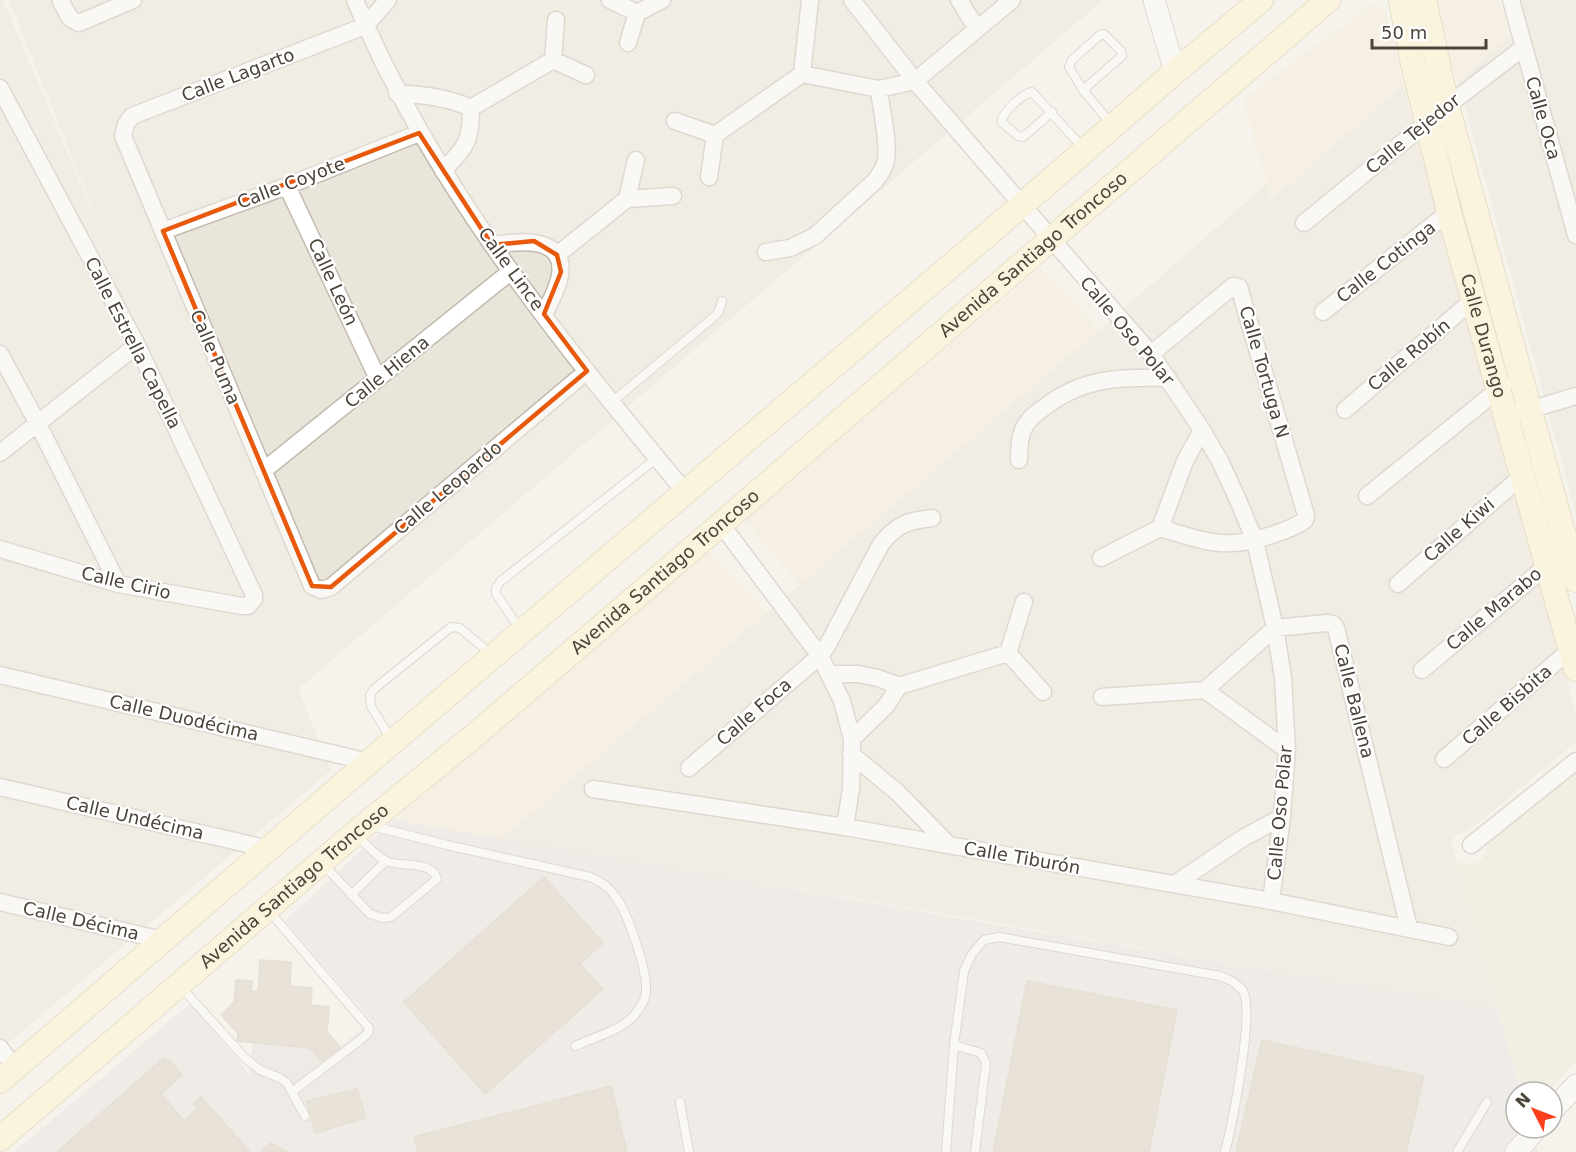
<svg xmlns="http://www.w3.org/2000/svg" width="1576" height="1152" font-family="'DejaVu Sans',sans-serif">
<rect width="100%" height="100%" fill="#f6f3ec"/>
<path fill="#eae5da" d="M0,0H3L119,275L9,0H1103L298,689L331,770L0,1050Z
M1519,0H1576V514L1458,81L1525,23Z
M1403,85L1576,715V742L1472,828L1457,835L1451,841L1497,1008L501,839L1099,330L1268,183L1272,199Z"/>
<path fill="#f7ead8" d="M1437,0H1499L1509,31L1507,39L1458,81L1447,56Z
M1371,5L1386,10L1403,85L1271,199L1243,100Z
M1039,269L1048,274L1099,330L799,585L744,520Z
M707,550L767,612L501,839L394,820Z"/>
<path fill="#e6e2dd" d="M394,820L958,918L1497,1008L1521,1092H1516V1128H1531L1538,1152H14L192,1002L299,1138L437,1097L285,921Z"/>
<path fill="#efe8d6" d="M1576,769V1061L1548,1092H1521L1457,863L1471,864L1483,858L1488,842Z"/>
<path fill="#e5e3e0" d="M371,1021L438,1097L366,1118L357,1089L307,1101L315,1133L299,1138L249,1074L253,1043L310,1048L322,1062Z"/>
<path fill="#d8cfc1" stroke="#d3c7b4" stroke-width="1.5" d="M544,877L603,943L580,964L603,989L485,1094L404,1002Z
M260,960L291,962L290,986L312,988L311,1005L329,1007L327,1032L340,1047L322,1062L310,1048L237,1041L238,1033L221,1015L234,1002L236,980L252,981L251,991H258Z
M1027,981L1177,1010L1149,1152H993Z
M1262,1040L1424,1076L1406,1152H1236Z
M164,1058L170,1061L182,1075L161,1094L184,1121L197,1109L193,1104L201,1097L250,1152H57Z
M611,1086L627,1152H418L414,1137Z
M357,1089L366,1118L315,1133L307,1101Z
M271,1143L287,1152H261Z"/>
<g fill="none" stroke-linecap="round" stroke-linejoin="round">
<g stroke="#c2bbae" stroke-width="10">
<path id="service" d="M1083,90L1122,56L1121,51L1104,34L1100,35L1072,60L1069,67L1083,90L1112,125
M1052,112L1023,137L1018,136L1001,122C1003,112 1022,94 1032,92L1084,149
M612,402L715,316L719,311L722,301
M520,629L496,594V588L501,581L657,458
M392,741L371,706L370,695L374,689L451,627L460,628L492,655
M372,826L447,845L590,877C600,881 609,887 615,896C628,913 651,978 645,997C644,1002 639,1009 636,1013C624,1030 594,1037 575,1046
M322,863L370,914L383,918L391,917L437,879C431,859 401,868 386,861C376,856 366,844 357,836
M351,895L386,861
M269,911L369,1028L368,1033L359,1041L293,1091
M181,987L246,1059L260,1070L280,1078L287,1083L305,1116
M954,1045L981,1053L986,1063L975,1152
M680,1102L689,1152
M946,1152L954,1045L964,971L972,954L984,940L999,937L1220,976C1229,980 1237,982 1243,991C1255,1012 1232,1125 1225,1152
M1457,1152L1487,1102"/>
</g>
<g stroke="#c2bbae" stroke-width="19">
<path id="minor" d="M355,0C431,184 560,341 686,493
M388,0L365,26L132,116L126,124L123,136L312,586L321,590L331,587L587,371
M610,0L637,13
M810,0L802,74L879,89L915,81L1012,0
M852,0L915,81L1151,354L1202,430L1220,461L1238,500L1255,541L1275,628L1283,677L1287,750L1282,817L1271,901
M959,0L977,29
M1511,0L1576,235
M61,2L70,18L79,23L133,0
M628,43L637,13L662,0
M553,60L556,20
M553,60L586,75
M0,88L137,345L254,595V599L248,606H242L118,584L0,549
M397,93C423,95 447,97 471,108
M471,108L553,60
M675,121L715,135L709,177
M715,135L802,74
M636,160L627,199L673,196
M443,171C466,146 471,143 471,108
M287,186L378,379
M1304,223L1447,106L1524,47
M163,231L287,186L419,133
M492,245C517,241 566,235 560,275C558,289 550,302 544,314
M766,252L790,248L815,236L875,181C880,174 885,168 886,160C889,140 881,109 879,89
M557,255L627,199
M1323,312L1449,212
M0,354L37,422L118,584
M1345,410L1473,300
M1519,413L1576,396
M0,453L137,345
M1019,460C1019,452 1019,441 1022,433C1025,422 1033,415 1042,409C1082,377 1120,377 1168,378
M263,471L510,272
M1367,496L1504,385
M721,524L820,656L842,701L852,739L851,788L845,827
M1160,528L1185,461L1202,430
M1101,558L1160,528C1207,542 1226,551 1275,534C1286,530 1296,527 1305,520L1306,515L1239,287L1233,286L1151,354
M1398,584L1521,477
M1008,653L1043,692
M1422,670L1555,559
M830,674H858L878,678L899,686L1008,653L1024,602
M0,675L369,762
M1205,690L1287,750
M1102,697L1205,690L1275,628L1326,623L1333,624L1336,628L1409,928
M852,739L886,706L899,686
M851,754L897,792L949,845
M1444,759L1570,650
M689,768L820,656L827,646L881,544C897,524 907,521 932,518
M0,787L269,849
M593,789L845,827L1271,901L1449,937
M1471,845L1576,761
M1175,884L1243,838L1282,817
M0,902L162,940
M0,1048L15,1068"/>
</g>
<g stroke="#c2bbae" stroke-width="23">
<path id="tertiary" d="M1154,0L1175,72
M1552,1111L1576,1085
M1516,1152L1537,1128"/>
</g>
<g stroke="#d6c79b" stroke-width="26">
<g id="secondary">
<path id="s1" d="M1401,0L1413,64L1449,212L1576,669"/>
<path d="M1424,0L1447,106L1576,580"/>
<path d="M0,1081L369,762L1021,206L1175,72L1261,0"/>
<path id="s2" d="M0,1139L354,834L475,735L721,524L1328,0"/>
</g>
</g>
<use href="#service" stroke="#fff" stroke-width="8"/>
<use href="#minor" stroke="#fff" stroke-width="16"/>
<use href="#tertiary" stroke="#fff" stroke-width="21"/>
<use href="#secondary" stroke="#fff3cd" stroke-width="24"/>
</g>
<path d="M0 0H1576V1152H0ZM419,133L492,245L534,241L557,255L561,272L544,314L587,371L331,587L312,586L163,231Z" fill="#f6f3ec" fill-opacity=".55" fill-rule="evenodd"/>
<path fill="none" stroke="#e8590c" stroke-width="4.5" stroke-linejoin="round" d="M419,133L492,245L534,241L557,255L561,272L544,314L587,371L331,587L312,586L163,231Z"/>
<g text-anchor="middle" stroke-width="4.5" stroke-linejoin="round" paint-order="stroke">
<g font-size="18" fill="#4b4439" stroke="#fff">
<text transform="translate(238 75) rotate(-21)" y="6">Calle Lagarto</text>
<text transform="translate(1543 118) rotate(74)" y="6">Calle Oca</text>
<text transform="translate(1413 134) rotate(-39)" y="6">Calle Tejedor</text>
<text transform="translate(291 183) rotate(-21)" y="6">Calle Coyote</text>
<text dy="6" stroke="none"><textPath href="#s2" startOffset="1360">Avenida Santiago Troncoso</textPath></text>
<text transform="translate(1386 262) rotate(-38)" y="6">Calle Cotinga</text>
<text transform="translate(511 269) rotate(54)" y="6">Calle Lince</text>
<text transform="translate(333 282) rotate(65)" y="6">Calle León</text>
<text transform="translate(1127 331) rotate(50)" y="6">Calle Oso Polar</text>
<text dy="6" stroke="none"><textPath href="#s1" startOffset="346">Calle Durango</textPath></text>
<text transform="translate(133 343) rotate(63)" y="6">Calle Estrella Capella</text>
<text transform="translate(1409 355) rotate(-40)" y="6">Calle Robín</text>
<text transform="translate(215 357) rotate(67)" y="6">Calle Puma</text>
<text transform="translate(387 372) rotate(-39)" y="6">Calle Hiena</text>
<text transform="translate(1264 372) rotate(74)" y="6">Calle Tortuga N</text>
<text transform="translate(448 488) rotate(-40)" y="6">Calle Leopardo</text>
<text transform="translate(1459 530) rotate(-41)" y="6">Calle Kiwi</text>
<text dy="6" stroke="none"><textPath href="#s2" startOffset="874">Avenida Santiago Troncoso</textPath></text>
<text transform="translate(126 583) rotate(13)" y="6">Calle Cirio</text>
<text transform="translate(1494 609) rotate(-40)" y="6">Calle Marabo</text>
<text transform="translate(1354 701) rotate(76)" y="6">Calle Ballena</text>
<text transform="translate(1507 705) rotate(-41)" y="6">Calle Bisbita</text>
<text transform="translate(754 712) rotate(-41)" y="6">Calle Foca</text>
<text transform="translate(184 718) rotate(13)" y="6">Calle Duodécima</text>
<text transform="translate(1280 813) rotate(-85)" y="6">Calle Oso Polar</text>
<text transform="translate(135 818) rotate(13)" y="6">Calle Undécima</text>
<text transform="translate(1022 858) rotate(10)" y="6">Calle Tiburón</text>
<text dy="6" stroke="none"><textPath href="#s2" startOffset="388">Avenida Santiago Troncoso</textPath></text>
<text transform="translate(81 921) rotate(13)" y="6">Calle Décima</text>
</g>
</g>
<g transform="translate(1534 1110) rotate(312)"><circle r="28" fill="#ffffff" stroke="#b7b4b0" stroke-width="1.5"/>
<path d="M0-4.5L10 22L0 15L-10 22Z" fill="#fc3f1d"/>
<text y="-9" font-size="16" font-weight="bold" text-anchor="middle" fill="#4b4439">N</text>
</g>
<path d="M1372 39v9h114v-9" fill="none" stroke="#4b4439" stroke-width="3"/>
<text x="1381" y="39" font-size="18" fill="#4b4439" stroke="#ffffff" stroke-width="4.5" paint-order="stroke">50 m</text>
</svg>
